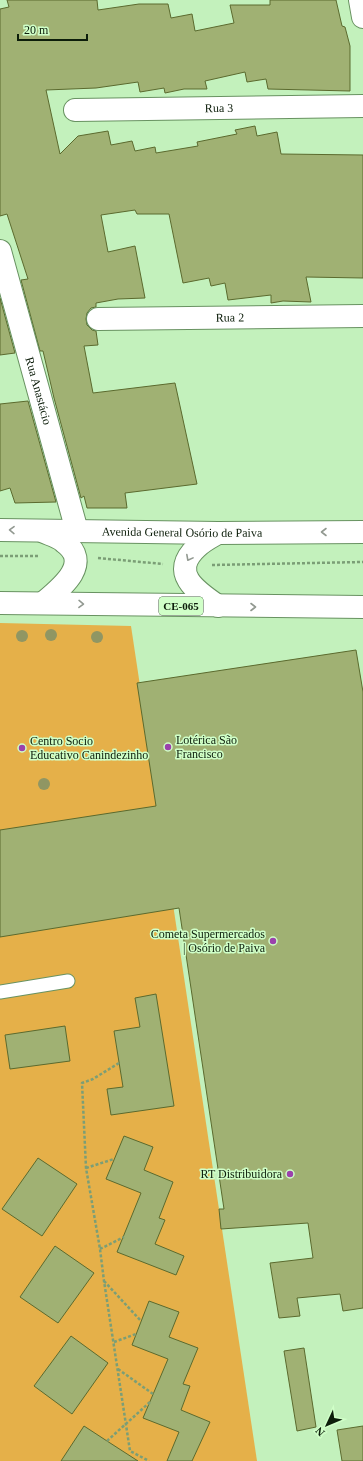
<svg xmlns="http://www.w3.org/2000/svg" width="363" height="1461" font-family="Georgia,serif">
<rect width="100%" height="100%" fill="#c3f1bc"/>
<path fill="#e5b049" d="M0,623L131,626L257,1461H0Z"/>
<path fill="#a0b173" stroke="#5b6a2e" d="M7,0H97L98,10L139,4H168L171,18L192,14L195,31L234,23L230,5H270V0H336L342,26L345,27L350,46V91L268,89L266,79L247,82L245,72L205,81L207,89H184L165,93L164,88L140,92L138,82L96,88L46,90L60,154L78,136L108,131L111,145L132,141L135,151L155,147L156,153L198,146L197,142L237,134L235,130L255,126L257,136L277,132L281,154L363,155V278L306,277L311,302L283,301L271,303V295L228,300L225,283L211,286L209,278L183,283L169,214H137L135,210L101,215L108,252L135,246L145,298L118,299L96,303V307L91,308L87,313L86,319L87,325L92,330L96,331L98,345L84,346L93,393L175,383L197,484L125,493L127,508H87L84,496L81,498L54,398L43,351H40L21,280L28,279L7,214L0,216V9L9,7Z
M0,298L15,353L0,355Z
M28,401L56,502L15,503L10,488L0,491V404Z
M356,650L363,692V1308L343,1311L340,1294L297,1298L300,1316L279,1318L270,1263L313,1258L308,1223L221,1229L219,1209H224L179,908L0,937V830L156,806L137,683Z
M156,994L174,1106L111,1115L107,1089L123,1087L114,1031L140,1027L135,998Z
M65,1026L70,1061L10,1069L5,1035Z
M124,1136L153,1147L144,1170L173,1182L159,1218L165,1220L155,1244L184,1256L176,1275L117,1252L141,1193L106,1179Z
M38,1158L77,1184L42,1236L2,1209Z
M55,1246L94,1273L58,1323L20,1297Z
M149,1301L179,1312L169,1337L198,1348L183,1384L190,1386L181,1410L210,1422L192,1461H167L179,1432L143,1418L168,1359L132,1345Z
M71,1336L108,1363L72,1414L34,1386Z
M304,1348L316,1427L297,1431L284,1351Z
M84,1426L107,1441L138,1461H61Z
M363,1426V1461H342L337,1430Z"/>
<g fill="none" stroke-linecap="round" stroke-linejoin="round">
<g stroke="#689261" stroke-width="15">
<path id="lane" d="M0,992L68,981"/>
</g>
<g stroke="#689261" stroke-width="24">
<g id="street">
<path d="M360,0L363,17"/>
<path id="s1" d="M75,110L363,106"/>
<path id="s2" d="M0,251L77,531"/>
<path id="s3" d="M98,319L363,316"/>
</g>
</g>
<g stroke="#689261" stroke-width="24">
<g id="primary">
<path id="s4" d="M0,530L218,533L363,532"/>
<path d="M218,533C211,537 203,541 197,547C169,573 196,591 218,606"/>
<path d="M0,603L363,607"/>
<path d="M43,603C61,588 93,563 64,542C59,537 51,535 44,532"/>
</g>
</g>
<path stroke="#7b9e76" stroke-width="2.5" stroke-dasharray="3 2" stroke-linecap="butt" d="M0,556H39
M98,558L163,564
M212,565L363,562
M119,1063L93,1079L82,1083L86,1168L100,1249L104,1281L130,1451L149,1461
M86,1168L114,1159
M100,1249L124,1237
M104,1281L141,1321
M114,1342L136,1334
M118,1369L153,1394
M107,1441L150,1402"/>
<use href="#lane" stroke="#fff" stroke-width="13"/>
<use href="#street" stroke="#fff" stroke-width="22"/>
<use href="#primary" stroke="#fff" stroke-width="22"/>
</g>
<g fill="#909663">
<circle cx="51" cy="635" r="6"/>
<circle cx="22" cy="636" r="6"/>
<circle cx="97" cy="637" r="6"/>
<circle cx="44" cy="784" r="6"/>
</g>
<defs><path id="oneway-chevron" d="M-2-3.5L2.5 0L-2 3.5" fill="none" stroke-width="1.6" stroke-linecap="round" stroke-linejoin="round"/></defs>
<g stroke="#929991">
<use href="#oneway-chevron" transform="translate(12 530) rotate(-179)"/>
<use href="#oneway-chevron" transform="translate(324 532) rotate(180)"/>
<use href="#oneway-chevron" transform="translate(189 558) rotate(118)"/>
<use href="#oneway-chevron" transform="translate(81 604) rotate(1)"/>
<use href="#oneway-chevron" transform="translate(253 607)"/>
</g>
<g fill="#9b41ac" stroke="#d0ffc8" stroke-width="1.5">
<circle cx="168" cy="747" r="4"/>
<circle cx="22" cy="748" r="4"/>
<circle cx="273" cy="941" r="4"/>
<circle cx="290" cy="1174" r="4"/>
</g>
<g text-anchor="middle" stroke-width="3" stroke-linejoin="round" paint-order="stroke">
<rect fill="#d0ffc8" stroke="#476143" stroke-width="1" x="159" y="597" width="44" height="18" rx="3"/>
<g font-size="11" font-weight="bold" fill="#0c1d0a">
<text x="181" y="610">CE-065</text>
</g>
<g font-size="12" fill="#0c1d0a" stroke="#d0ffc8">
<text dy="4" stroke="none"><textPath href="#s1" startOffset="144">Rua 3</textPath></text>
<text dy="4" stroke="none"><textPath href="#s3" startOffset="132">Rua 2</textPath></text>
<text dy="4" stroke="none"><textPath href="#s2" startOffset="145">Rua Anastácio</textPath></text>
<text dy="4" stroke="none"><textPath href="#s4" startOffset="182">Avenida General Osório de Paiva</textPath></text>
</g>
<g font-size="12" fill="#0c1d0a" stroke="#d0ffc8" text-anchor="start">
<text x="176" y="744">Lotérica São<tspan x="176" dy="14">Francisco</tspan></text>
<text x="30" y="745">Centro Socio<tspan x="30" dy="14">Educativo Canindezinho</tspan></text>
<text x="265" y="938" text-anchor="end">Cometa Supermercados<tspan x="265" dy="14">| Osório de Paiva</tspan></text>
<text x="282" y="1178" text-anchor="end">RT Distribuidora</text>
</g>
</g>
<g transform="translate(327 1425) rotate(226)" stroke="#d0ffc8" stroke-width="3" paint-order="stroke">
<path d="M0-3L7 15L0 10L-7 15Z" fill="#0c1d0a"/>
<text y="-6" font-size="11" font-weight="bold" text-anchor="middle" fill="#0c1d0a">N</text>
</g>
<path d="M18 34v6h69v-6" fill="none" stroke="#0c1d0a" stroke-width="2"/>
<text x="24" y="34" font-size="12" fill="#0c1d0a" stroke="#d0ffc8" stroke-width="3" paint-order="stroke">20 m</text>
</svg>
